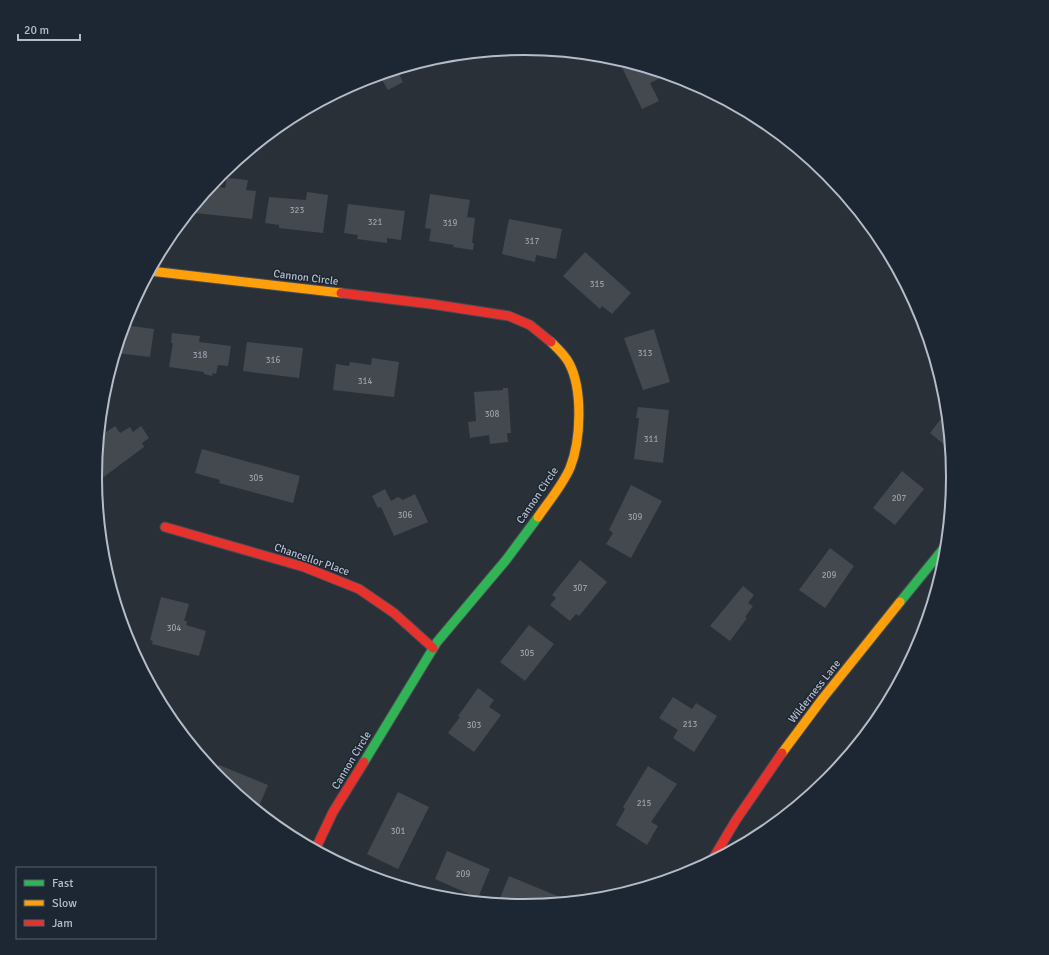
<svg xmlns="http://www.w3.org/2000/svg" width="1049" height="955" font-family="Signika,sans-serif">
<rect width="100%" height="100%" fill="#2a3038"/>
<path fill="#444950" d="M618,59L659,72L662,77L650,83L659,101L642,109Z
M408,66L398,72L403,82L388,90L379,75Z
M227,178L248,180L246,190L256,191L252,219L195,213L196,204L211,186L225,188Z
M307,192L328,195L323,233L279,228V225L265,223L269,197L306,200Z
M430,194L470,200L467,217L475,218L472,243H474L473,250L453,247L454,245L429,241L431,229L425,228Z
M348,204L405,211L401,240L387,238V243L357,239L358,235L344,233Z
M509,219L562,229L556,259L536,255L535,262L502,254Z
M585,252L631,293L612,314L602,306L600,309L563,276Z
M124,325L154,329L150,357L116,353Z
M654,329L670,382L643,390L624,338Z
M172,333L200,336L199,342L231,346L228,366L218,365L216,374L213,373L212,376L204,374V372L169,367L173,343H171Z
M247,342L303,348L299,378L243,371Z
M372,358L399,362L394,397L333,390L336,364L349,366L350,362L371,365Z
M503,388H508L511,433H507L508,442L490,444L489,435L470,438L468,422L476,421L474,392L503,390Z
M638,407L669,410L663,463L634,459L639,418H636Z
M947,411L948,418L951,450L930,433Z
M115,426L120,433L130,427L133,432L141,426L149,438L142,443L144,447L97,482L95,477L99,437Z
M202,449L300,476L293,503L219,483L220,480L195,473Z
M902,471L924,489L895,525L873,508Z
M631,485L662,501L631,558L606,544L613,533L609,530Z
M385,489L391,501L398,497L403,500L415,494L428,522L394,536L381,507L378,508L372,496Z
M830,548L854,566L825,608L799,590Z
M580,560L607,582L579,616L576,614L570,621L550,605L556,598L552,595Z
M108,575L117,595L114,596Z
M743,586L754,595L748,603L753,606L745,617L747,618L730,641L710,626Z
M161,597L189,604L184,621H187L186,625L206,631L199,656L152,644L153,641L150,640Z
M529,625L554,644L525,681L500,662Z
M478,688L494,700L489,707L501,715L474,752L448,733L460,717L458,716Z
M673,697L692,709L696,703L717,716L694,752L673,738L678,730L659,718Z
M219,765L268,785L257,811L221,781L215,775Z
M648,766L677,784L651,822L658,826L647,845L616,825L625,809L623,807Z
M398,792L429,807L398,869L367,854Z
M447,851L490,869L478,898L435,879Z
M509,876L562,898L560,904L524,907L498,903Z"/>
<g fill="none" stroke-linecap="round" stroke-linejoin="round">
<g stroke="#484c53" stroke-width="11">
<path id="fast" d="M900,602L948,543
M364,762L437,642L506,560L538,517"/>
</g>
<g stroke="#484c53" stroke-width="11">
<path id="slow" d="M150,271L341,293
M538,517C549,501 562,486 570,468C581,441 583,389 569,363C565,355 557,348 551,342
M782,753L823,698L900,602"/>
</g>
<g stroke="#484c53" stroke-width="11">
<path id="jam" d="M341,293L431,304L509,316L530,325L551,342
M165,527L304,567L359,589L394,613L433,648
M315,850L333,812L364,762
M711,862L736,820L782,753"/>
</g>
<use href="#fast" stroke="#30b455" stroke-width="9"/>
<use href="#slow" stroke="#ff9f0a" stroke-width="9"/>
<use href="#jam" stroke="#e5322d" stroke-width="9"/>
</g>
<g text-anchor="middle" stroke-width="3" stroke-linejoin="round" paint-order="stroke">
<g font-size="9" fill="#989fab">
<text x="297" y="213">323</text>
<text x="375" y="225">321</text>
<text x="450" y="226">319</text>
<text x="532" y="244">317</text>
<text x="597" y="287">315</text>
<text x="645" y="356">313</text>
<text x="200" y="358">318</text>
<text x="273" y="363">316</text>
<text x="365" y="384">314</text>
<text x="492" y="417">308</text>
<text x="651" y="442">311</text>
<text x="256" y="481">305</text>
<text x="899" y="501">207</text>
<text x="405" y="518">306</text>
<text x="635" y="520">309</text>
<text x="829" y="578">209</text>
<text x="580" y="591">307</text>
<text x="174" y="631">304</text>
<text x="527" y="656">305</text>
<text x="690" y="727">213</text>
<text x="474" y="728">303</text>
<text x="644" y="806">215</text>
<text x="398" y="834">301</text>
<text x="463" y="877">209</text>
</g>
<g font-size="11" fill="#b4bcc9" stroke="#1d2633">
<text transform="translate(306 277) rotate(7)" y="4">Cannon Circle</text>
<text transform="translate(537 495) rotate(-56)" y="4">Cannon Circle</text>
<text transform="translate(312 559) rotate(19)" y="4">Chancellor Place</text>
<text transform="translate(814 691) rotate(-52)" y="4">Wilderness Lane</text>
<text transform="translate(351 760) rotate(-59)" y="4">Cannon Circle</text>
</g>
</g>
<path d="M0 0H1049V955H0ZM102 477a422 422 0 1 1 844 0a422 422 0 1 1-844 0Z" fill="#1d2633" fill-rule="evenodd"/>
<path fill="none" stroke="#b4bcc9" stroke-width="2" d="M102 477a422 422 0 1 1 844 0a422 422 0 1 1-844 0Z"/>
<rect x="16" y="867" width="140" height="72" fill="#1d2633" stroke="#59626f"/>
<rect x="24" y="880" width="20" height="6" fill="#30b455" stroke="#59626f"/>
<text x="52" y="887" font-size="12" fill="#b4bcc9">Fast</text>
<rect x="24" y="900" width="20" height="6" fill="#ff9f0a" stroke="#59626f"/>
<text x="52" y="907" font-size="12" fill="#b4bcc9">Slow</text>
<rect x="24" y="920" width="20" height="6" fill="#e5322d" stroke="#59626f"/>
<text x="52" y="927" font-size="12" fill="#b4bcc9">Jam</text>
<path d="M18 34v6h62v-6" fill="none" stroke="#b4bcc9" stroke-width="2"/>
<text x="24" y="34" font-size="12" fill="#b4bcc9" stroke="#1d2633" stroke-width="3" paint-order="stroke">20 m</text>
</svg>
